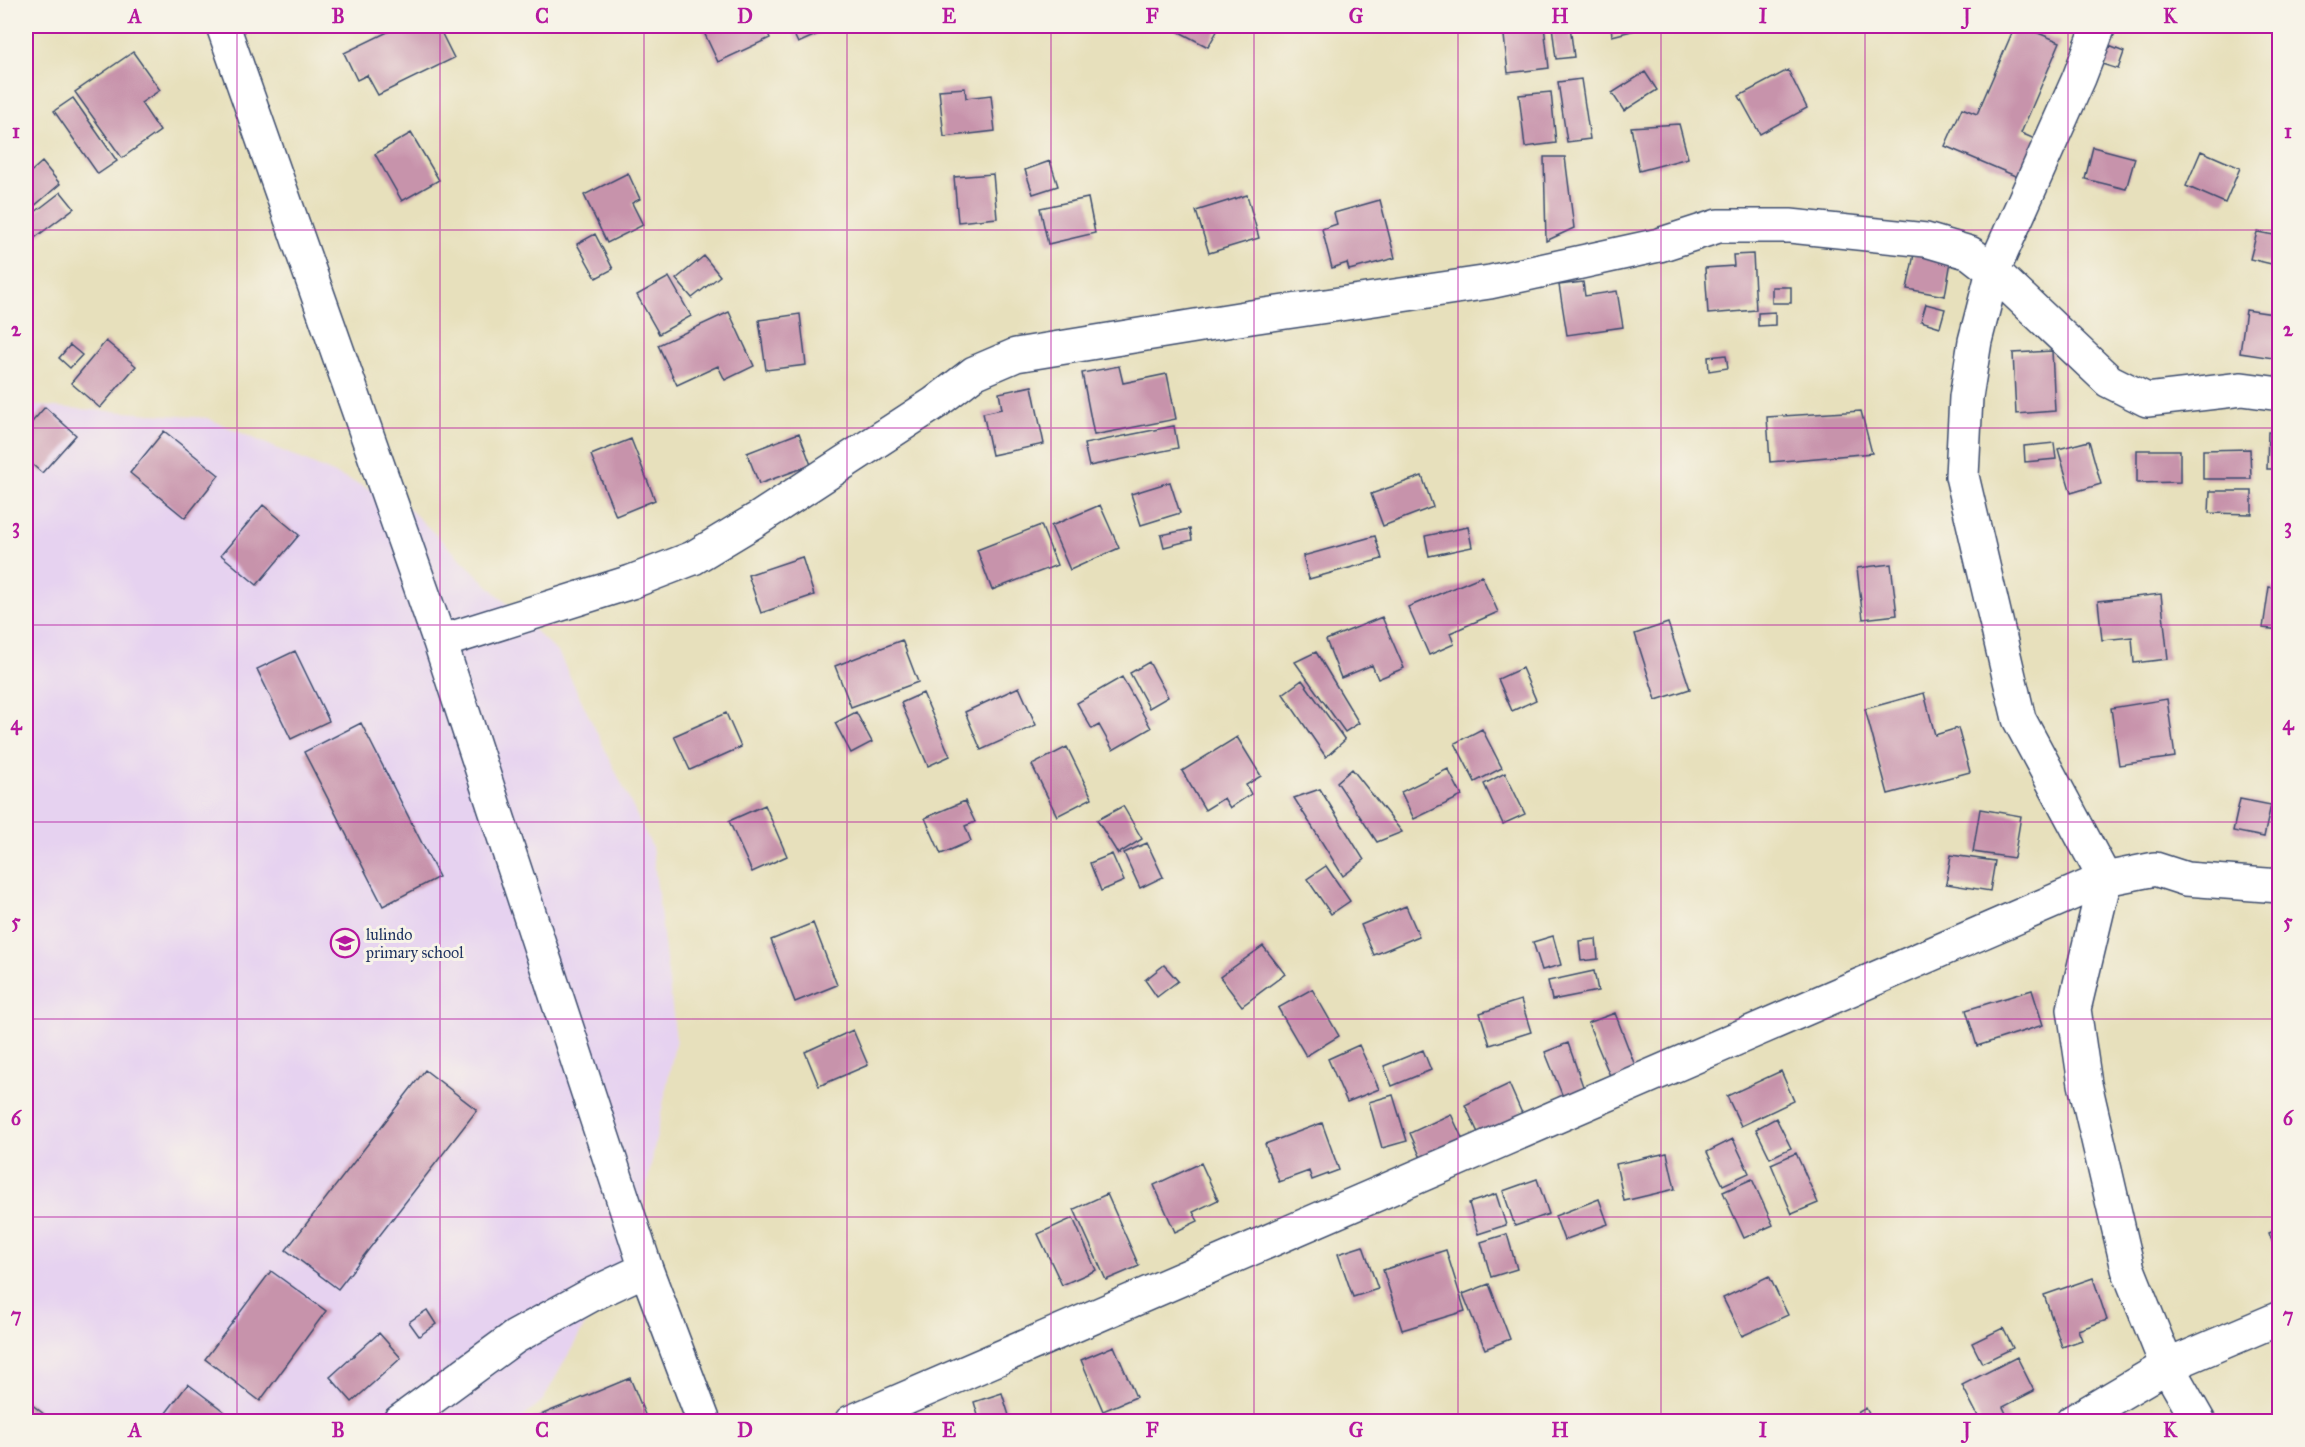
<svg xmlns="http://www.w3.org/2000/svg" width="2305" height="1447" font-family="'IM FELL Great Primer',serif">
<rect width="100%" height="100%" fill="#f7f3e8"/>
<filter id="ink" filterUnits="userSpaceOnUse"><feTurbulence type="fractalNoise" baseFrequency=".0167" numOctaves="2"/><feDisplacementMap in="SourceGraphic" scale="12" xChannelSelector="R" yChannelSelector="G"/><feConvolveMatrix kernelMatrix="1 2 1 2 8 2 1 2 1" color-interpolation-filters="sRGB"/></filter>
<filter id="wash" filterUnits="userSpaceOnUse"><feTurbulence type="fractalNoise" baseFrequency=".008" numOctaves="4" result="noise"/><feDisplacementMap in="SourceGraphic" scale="24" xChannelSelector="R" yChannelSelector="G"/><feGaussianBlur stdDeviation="1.35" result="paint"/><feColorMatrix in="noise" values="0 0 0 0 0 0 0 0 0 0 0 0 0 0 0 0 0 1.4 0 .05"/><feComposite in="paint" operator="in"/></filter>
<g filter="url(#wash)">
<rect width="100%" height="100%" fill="#e7e0bc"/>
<path fill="#e6d2f0" d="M26,405L207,418L404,504L559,654L652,847L676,1039L638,1230L543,1400L519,1421H26Z"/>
<g id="blocks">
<path fill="#c793ab" d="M400,26H438L454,58L378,95L367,75L357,80L344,53Z
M701,26H764L770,38L718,62Z
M790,26H836L798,43Z
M1168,26H1220L1208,47Z
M1503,26H1544L1549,68L1508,73Z
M1552,26H1570L1574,57L1556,59Z
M1611,26H1651L1612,36Z
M2015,26H2021L2060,42L2021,133L2044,143L2027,181L1945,146L1962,108L1977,114Z
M2109,46L2124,52L2118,69L2102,64Z
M133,52L160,90L141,103L160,131L122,158L75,92Z
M1788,70L1807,108L1760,134L1739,96Z
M1645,72L1657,90L1624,111L1612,93Z
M1581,79L1590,139L1567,142L1558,82Z
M965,88L966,98L991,95L995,131L944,137L939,90Z
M1551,92L1556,143L1525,147L1519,95Z
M73,98L117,161L98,174L54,111Z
M1679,124L1688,158L1639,171L1631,127Z
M411,133L439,180L402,201L375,154Z
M2093,147L2135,158L2126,189L2085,179Z
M2201,151L2240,168L2225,203L2186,186Z
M1544,157H1565L1574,228L1546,241Z
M1050,161L1058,186L1033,194L1025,170Z
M42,162L60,184L26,213V176Z
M628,173L640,199L632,203L643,225L607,243L584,195Z
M993,174L997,218L958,222L954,177Z
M61,192L74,208L28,243L26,240V219Z
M1247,195L1259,238L1209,253L1196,211Z
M1088,198L1095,233L1048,244L1040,208Z
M1380,200L1395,258L1349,270L1347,263L1332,268L1322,229L1337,224L1334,213Z
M2257,232L2280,236V266L2250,259Z
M595,234L613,269L596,278L577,244Z
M1753,254L1756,310L1708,314L1705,268L1734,266L1733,255Z
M1914,254L1951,261L1945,296L1907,289Z
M704,256L720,276L692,298L676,279Z
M669,277L691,316L659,334L637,295Z
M1583,282L1585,296L1617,291L1623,327L1567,335L1559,285Z
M1772,287H1791V303H1772Z
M1926,304L1945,309L1940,327L1921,321Z
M2246,310L2280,315L2273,358L2240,353Z
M729,312L754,366L725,380L718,366L677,385L658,345Z
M1775,312V325L1758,326V313Z
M800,314L806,365L766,370L759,320Z
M106,341L136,366L100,408L71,383Z
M70,345L82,355L70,368L59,358Z
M2052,351L2055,411L2016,414L2013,353Z
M1726,355L1728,368L1709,371L1708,357Z
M1119,366L1123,383L1167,374L1176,419L1094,435L1082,373Z
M1032,386L1044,444L992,455L983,413L1002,409L999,393Z
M45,407L76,435L42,473L26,459V429Z
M1861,411L1872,453L1770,462L1767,417Z
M1174,426L1178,448L1089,466L1084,444Z
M164,431L219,475L185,518L130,473Z
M2268,432H2280V469H2267Z
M799,433L811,465L759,484L747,453Z
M631,439L655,500L616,516L591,455Z
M2089,441L2101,484L2071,493L2058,449Z
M2054,443L2056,459L2025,462L2024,446Z
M2250,449L2251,479H2203V450Z
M2137,450H2180V482L2137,483Z
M1422,476L1433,507L1383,526L1371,494Z
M1170,482L1180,513L1141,525L1131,494Z
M2210,491H2252V514L2209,513Z
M263,505L299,535L257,585L221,555Z
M1100,505L1119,548L1070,570L1051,526Z
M1041,525L1057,565L992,590L977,550Z
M1468,527L1472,547L1429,556L1425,536Z
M1190,529L1192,540L1164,547L1161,535Z
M1375,536L1382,559L1309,579L1303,556Z
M802,557L814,595L761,613L748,575Z
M1891,564L1897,615L1863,619L1857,568Z
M1482,576L1498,612L1450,633L1454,644L1429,655L1408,607Z
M2269,587L2280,589V630L2263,628Z
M2161,594L2168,659L2134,663L2132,637L2102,640L2098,601Z
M1382,617L1404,668L1378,679L1372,665L1341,678L1326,640Z
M1668,623L1690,689L1656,700L1635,634Z
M902,640L918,682L851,707L835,666Z
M295,651L329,721L291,739L257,669Z
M1316,652L1359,723L1345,732L1295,662Z
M1149,662L1168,697L1149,708L1130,673Z
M1522,668L1536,700L1512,711L1498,679Z
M1122,677L1151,728L1113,750L1099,725L1092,729L1077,703Z
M1302,680L1345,740L1326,757L1283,694Z
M1019,687L1036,725L981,750L965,712Z
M923,693L950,756L928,766L901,703Z
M1924,693L1935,735L1958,728L1970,772L1888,794L1865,709Z
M2167,699L2175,757L2119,765L2111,708Z
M856,712L872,742L851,753L835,723Z
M726,713L741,747L690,770L674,736Z
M361,723L439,877L383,906L304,752Z
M1482,729L1502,768L1475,782L1455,743Z
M1237,737L1261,776L1246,785L1251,794L1230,808L1224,798L1205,810L1182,771Z
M1067,747L1092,798L1057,816L1032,765Z
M1352,769L1402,832L1377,842L1337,782Z
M1448,769L1462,796L1414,819L1401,792Z
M1505,773L1525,814L1503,824L1484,784Z
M1320,789L1364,860L1343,876L1294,798Z
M2240,799L2271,805L2264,837L2233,831Z
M965,801L975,822L965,826L971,841L941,854L925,818Z
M765,805L787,856L752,872L729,821Z
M1123,806L1142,839L1118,854L1097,820Z
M1980,809L2021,816L2014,858L1973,852Z
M1147,843L1163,877L1140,888L1124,853Z
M1112,854L1124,881L1101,891L1090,863Z
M1951,855L1995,861L1990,891L1946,884Z
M1326,866L1350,901L1331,914L1307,879Z
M1406,906L1419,936L1374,955L1361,925Z
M813,923L837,985L795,1002L771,940Z
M1553,936L1561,965L1542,970L1533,942Z
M1596,939L1598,959L1581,961L1579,941Z
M1263,946L1285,974L1242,1006L1220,977Z
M1164,965L1178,981L1157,997L1145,980Z
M1594,971L1598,991L1552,1000L1548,981Z
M1312,989L1339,1036L1306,1056L1278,1008Z
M2032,990L2043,1025L1977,1046L1966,1010Z
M1521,1000L1531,1032L1490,1045L1480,1013Z
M1615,1013L1637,1071L1613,1083L1588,1023Z
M853,1030L868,1065L819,1086L805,1052Z
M1568,1043L1585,1092L1565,1102L1545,1052Z
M1359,1045L1379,1089L1347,1102L1328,1059Z
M1423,1050L1431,1070L1392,1086L1384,1066Z
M425,1070L477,1110L338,1289L286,1250Z
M1781,1071L1794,1101L1741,1126L1727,1096Z
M1509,1084L1524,1118L1481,1139L1465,1105Z
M1393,1095L1407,1141L1382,1148L1369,1102Z
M1451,1114L1467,1149L1425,1167L1410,1133Z
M1776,1118L1791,1148L1770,1158L1756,1129Z
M1322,1123L1339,1170L1312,1180L1309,1171L1279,1182L1265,1144Z
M1733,1139L1749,1173L1723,1185L1707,1152Z
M1667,1153L1675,1189L1624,1201L1616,1164Z
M1796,1153L1818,1203L1792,1214L1771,1164Z
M1201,1163L1218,1200L1193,1212L1198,1221L1175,1232L1154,1185Z
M1537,1179L1549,1214L1515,1226L1503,1191Z
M1752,1179L1773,1225L1744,1238L1723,1192Z
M1107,1194L1139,1266L1106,1280L1074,1209Z
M1496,1194L1506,1225L1478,1234L1469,1203Z
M1599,1199L1608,1224L1564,1240L1555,1216Z
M1073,1218L1096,1270L1062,1285L1038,1234Z
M2280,1229V1247L2275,1249L2269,1233Z
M1507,1234L1517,1269L1491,1277L1481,1242Z
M1363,1246L1378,1289L1353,1297L1338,1254Z
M1446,1250L1465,1311L1402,1330L1383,1270Z
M271,1271L326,1311L260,1401L205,1359Z
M1769,1276L1788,1315L1742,1336L1723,1298Z
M2093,1278L2107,1320L2078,1330L2082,1340L2062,1347L2044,1295Z
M1489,1284L1510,1339L1485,1349L1463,1294Z
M427,1310L436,1324L419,1336L409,1322Z
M2003,1328L2013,1348L1982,1363L1972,1343Z
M379,1333L401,1358L352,1402L330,1377Z
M1114,1346L1136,1397L1103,1411L1081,1360Z
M2017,1357L2034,1391L2003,1407L2010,1422H1981L1962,1385Z
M630,1378L648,1422H526V1421Z
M188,1384L238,1422H159Z
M1002,1393L1011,1422H980L974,1402Z
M26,1400L54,1422H26Z
M1866,1408L1873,1422H1841Z"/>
</g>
</g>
<g filter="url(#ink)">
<use href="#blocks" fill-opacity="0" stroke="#3a4a6c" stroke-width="1.5"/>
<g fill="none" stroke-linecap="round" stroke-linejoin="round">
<g stroke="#3a4a6c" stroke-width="36">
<path id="minor" d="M223,26L440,642L646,1269L704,1422
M2099,26L2079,78L1993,271L1975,341L1966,397L1962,476L2019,719L2105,879L2155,869L2186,879L2280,886
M440,642L631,582L693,558L756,520L935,403L974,373L1016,355L1251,317L1490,282L1659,245L1718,226H1790L1926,240L1970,253L1993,271L2109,381L2147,400L2242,389L2280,394
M399,1422L515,1337L593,1294L646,1269
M851,1422L2105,879L2074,1009L2085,1084L2128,1269L2167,1366L2199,1422
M2072,1422L2167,1366L2280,1318"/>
</g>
<use href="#minor" stroke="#fff" stroke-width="33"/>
</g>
</g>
<path fill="none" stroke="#b5179e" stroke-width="1.5" stroke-opacity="0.55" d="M237,26V1422M440,26V1422M644,26V1422M847,26V1422M1051,26V1422M1254,26V1422M1458,26V1422M1661,26V1422M1865,26V1422M2068,26V1422M26,230H2280M26,428H2280M26,625H2280M26,822H2280M26,1019H2280M26,1217H2280"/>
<defs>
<g id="school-ring" transform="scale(1.5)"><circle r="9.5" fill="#f7f3e8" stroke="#b5179e" stroke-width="1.5"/><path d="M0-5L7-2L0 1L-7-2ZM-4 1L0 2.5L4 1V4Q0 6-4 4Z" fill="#b5179e"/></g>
</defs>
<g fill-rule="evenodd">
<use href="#school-ring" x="345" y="943"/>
</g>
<g text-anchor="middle" stroke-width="6" stroke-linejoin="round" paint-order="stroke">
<g font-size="16" fill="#1b2f5e" stroke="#f7f3e8" text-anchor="start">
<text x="366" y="940">lulindo<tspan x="366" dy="18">primary school</tspan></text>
</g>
</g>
<rect width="2305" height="1447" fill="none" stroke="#f7f3e8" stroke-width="66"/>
<rect x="33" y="33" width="2239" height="1381" fill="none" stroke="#b5179e" stroke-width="2"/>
<g font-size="20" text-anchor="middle" font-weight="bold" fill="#b5179e">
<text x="135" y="23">A</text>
<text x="338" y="23">B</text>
<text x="542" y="23">C</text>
<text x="745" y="23">D</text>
<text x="949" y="23">E</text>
<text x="1152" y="23">F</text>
<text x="1356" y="23">G</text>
<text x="1560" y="23">H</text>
<text x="1763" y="23">I</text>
<text x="1967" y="23">J</text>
<text x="2170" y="23">K</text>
<text x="16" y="138">1</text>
<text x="2288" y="138">1</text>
<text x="16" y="336">2</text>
<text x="2288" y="336">2</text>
<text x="16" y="533">3</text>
<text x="2288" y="533">3</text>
<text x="16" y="730">4</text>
<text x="2288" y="730">4</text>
<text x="16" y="928">5</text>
<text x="2288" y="928">5</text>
<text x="16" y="1125">6</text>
<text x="2288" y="1125">6</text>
<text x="16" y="1322">7</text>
<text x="2288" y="1322">7</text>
<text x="135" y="1437">A</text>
<text x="338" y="1437">B</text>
<text x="542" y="1437">C</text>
<text x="745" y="1437">D</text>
<text x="949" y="1437">E</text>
<text x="1152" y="1437">F</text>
<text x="1356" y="1437">G</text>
<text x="1560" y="1437">H</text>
<text x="1763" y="1437">I</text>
<text x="1967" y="1437">J</text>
<text x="2170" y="1437">K</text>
</g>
</svg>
